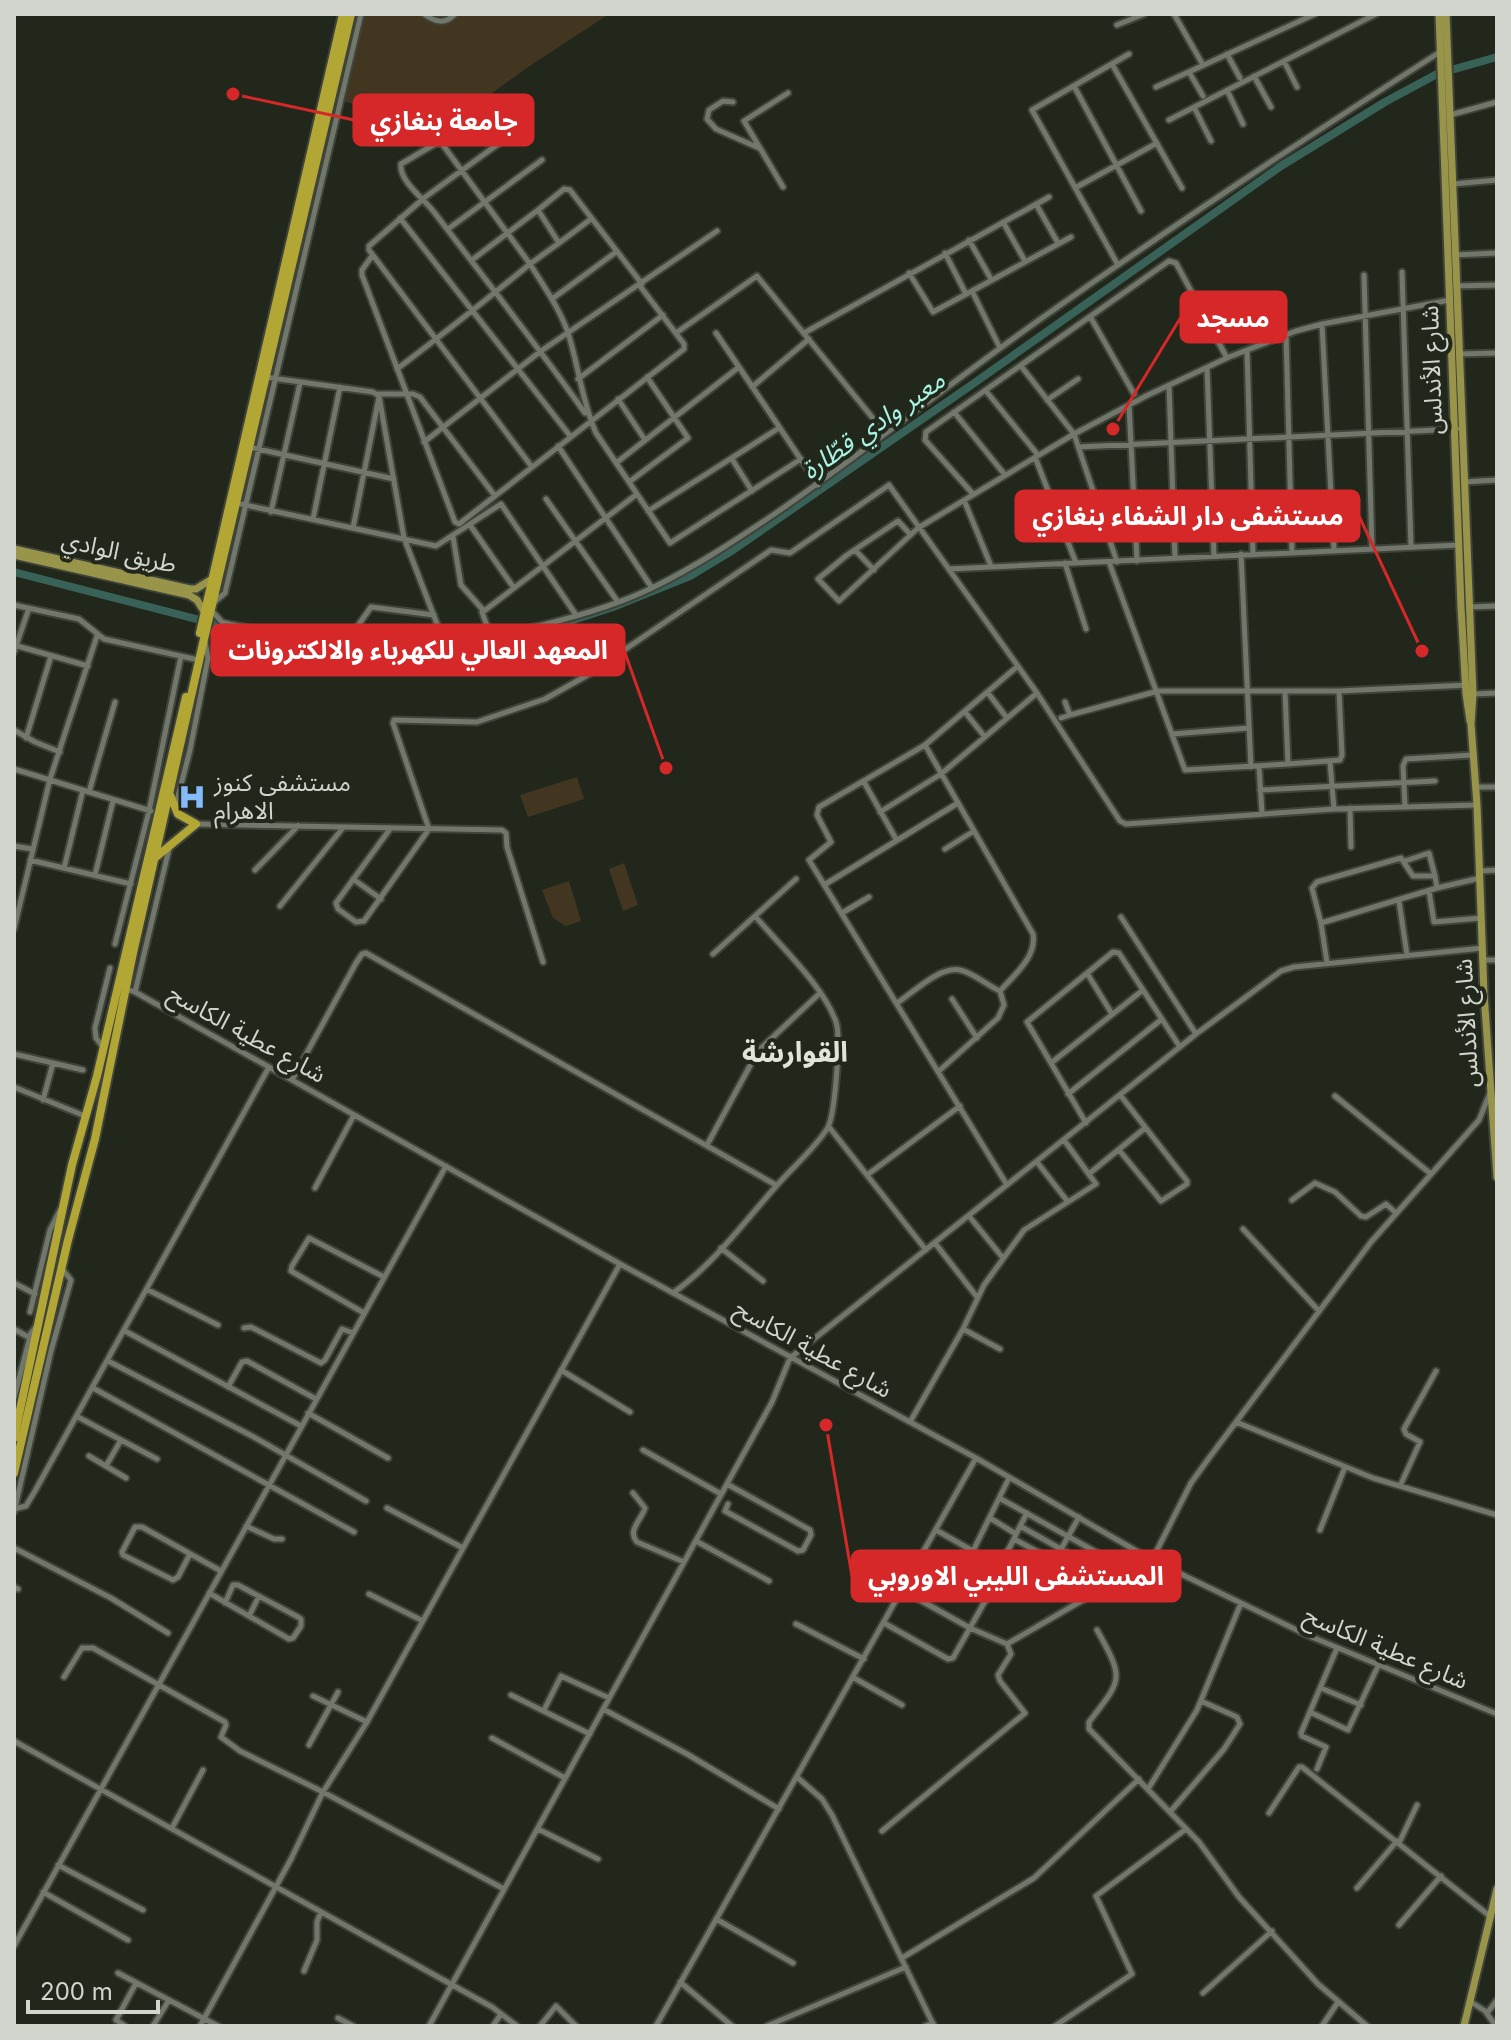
<svg xmlns="http://www.w3.org/2000/svg" width="1511" height="2040" font-family="Inter,'Noto Sans Arabic',sans-serif">
<rect width="100%" height="100%" fill="#22271c"/>
<path fill="#433620" d="M365,14H609L528,67L442,129L343,101Z
M577,777L584,799L528,817L520,795Z
M624,863L638,905L623,911L609,869Z
M569,881L581,921L566,926L553,918L542,890Z"/>
<g fill="none" stroke-linecap="round" stroke-linejoin="round">
<path stroke="#386158" stroke-width="8" d="M14,572L200,620
M216,624L329,649H484L613,607L690,576L733,550L970,386L1281,166L1385,102L1437,74L1497,57"/>
<g stroke="#3f433a" stroke-width="9">
<path id="minor" d="M424,14C435,22 445,25 455,14
M1174,14L1203,65
M1117,25L1144,14
M1227,54L1240,78
M1284,61L1297,87
M1112,64L1182,188
M1189,72L1203,96
M1254,76L1271,107
M1074,86L1141,211
M1156,87L1315,14
M1227,90L1243,124
M733,102L723,101L709,110L707,119L716,129L759,148
M1194,107L1211,141
M1450,115L1497,102
M1169,120L1376,14
M512,134L424,198L369,246V250L532,467
M1453,184L1497,180
M783,187L744,121L788,93
M1075,188L1157,143
M1036,204L1058,243
M400,218L571,437
M1003,222L1025,261
M448,229L542,160
M969,240L991,279
M559,243L591,219
M945,253L966,294
M1454,255L1497,253
M372,256L362,270V275L455,522L459,524L684,349V344L640,286
M472,260L538,210
M1118,265L1032,110L1129,54
M1402,272L1411,547
M909,273L933,312L972,291
M1364,275L1372,548
M642,284L570,190L564,189L538,210L559,243L530,264C544,287 561,310 569,336C579,369 582,401 596,433L670,543L801,459
M1456,286L1497,285
M552,299L616,252
M1091,318L1134,394
M1322,324L1334,550
M1209,325L1254,306
M676,333L757,276L885,433
M716,333L739,367
M804,333L1049,197
M1286,334L1292,552
M1000,348L972,291L1071,237
M1247,350L1253,554
M1459,354L1497,353
M1021,366L1074,434L1117,562
M1207,368L1214,556
M397,369C442,335 486,300 530,264L440,141L401,164C399,181 424,199 434,212C485,279 537,345 585,413
M265,377L373,392L379,396L404,538L442,637C471,643 498,635 526,629C568,619 613,607 652,588C695,567 736,540 776,513C869,449 956,378 1049,313C1177,223 1308,136 1440,52
M578,379L663,315
M1169,385L1175,558
M752,387L809,339
M986,391L1038,455
M378,394H413L420,397L495,496
M618,399L645,440
M1047,400L1078,379
M1129,405L1137,561
M954,412L1005,475
M424,442L541,351L717,231
M558,446L652,588
M249,447L394,479
M1078,447L1457,429
M1035,457L1076,563
M732,459L752,491
M616,463L739,367L818,485
M629,482L688,438L647,377
M1464,482L1497,480
M973,494L925,440L926,432L1169,261L1176,263L1227,358
M546,499L618,602
M964,500L991,566
M236,503L436,546L501,504L576,615
M648,511L779,428
M271,512L300,383
M313,519L340,387
M470,525L514,588
M353,528L379,397
M910,534L898,521L847,555L818,579L839,601L918,528L1074,434L1146,396L1229,357L1296,331L1322,324L1450,300
M453,537L461,585L484,611L637,494
M855,550L874,570
M1241,554L1251,767
M1109,562L1185,770L1288,764L1285,692
M1065,563L1086,629
M949,569L1459,545
M213,603L225,593L361,14
M14,605L79,619L104,639L194,659
M1470,607L1497,606
M211,610L222,622L229,624L321,642H328L357,627L371,607L434,615
M482,612L491,637
M14,645L88,666
M14,652L29,608
M988,693L1007,718
M1473,694L1497,693
M1065,702L1070,715L1158,691H1339L1468,685
M965,712L985,737
M1061,718L1070,715
M14,730L35,742L60,752
M1172,734L1249,728
M26,738L51,656
M925,745L1033,934C1037,957 1014,975 1000,991
M1330,762L1334,809
M1288,764L1340,760L1342,755L1339,691
M1259,767L1262,813
M14,769L151,811
M864,782L896,839
M1476,787H1497
M1260,790L1435,781
M89,792L115,702
M176,804L190,750L208,658L205,642
M1405,806L1403,766L1406,759L1473,755
M1350,808L1351,847
M880,812L941,774L1037,693
M196,824L502,830L506,833L507,847L543,962
M390,829L336,903L338,909L356,922L364,921L429,829L393,723L394,720L477,722L545,699L586,676L771,550L790,553L889,485L1037,693L1120,821L1126,824L1334,809L1477,805
M14,846L32,849
M945,849L974,831
M30,860L131,884
M1405,861L1429,853L1435,876
M64,868L83,790
M255,870L298,826
M1480,871L1497,870
M95,875L113,801
M353,879L381,899
M824,885L958,803
M1437,888L1435,876H1413L1401,858L1317,882L1312,888L1321,923L1437,888L1480,878
M1429,891L1434,922L1481,918
M1399,901L1407,955
M280,906L342,829
M842,913L869,897
M1121,917L1196,1034
M1321,923L1327,963
M14,929L50,779L97,636
M115,944L149,811L181,656
M713,954L796,879
M1483,960H1497
M1087,973L1112,1014
M126,989L135,992L620,1264L976,1458L1152,1560L1307,1635L1497,1714
M135,992L169,849
M952,999L977,1038
M897,1003C913,993 939,966 960,970C972,972 988,986 1000,991L1004,1005L998,1018L939,1071
M103,1047L96,1038L95,1028L110,968
M14,1054L83,1070
M1051,1063L1143,990
M292,1080L356,963L362,954L366,953L776,1185
M14,1087L85,1116
M1068,1094L1162,1019
M1335,1096L1431,1174
M43,1100L53,1063
M1086,1123L1027,1022L1113,952L1119,953L1180,1047
M829,1127L926,1250
M707,1145L758,1051L820,993
M1119,1150L1161,1201L1187,1184V1181L1121,1096
M1037,1162L1068,1202
M1090,1173L1145,1128
M867,1175L960,1106
M1007,1185L809,860L831,842L817,815L819,807L925,745L1018,666
M315,1188L354,1115
M1292,1200L1315,1183L1335,1192L1361,1216L1366,1217L1386,1204L1396,1213
M969,1216L1003,1258
M1243,1229L1319,1311
M935,1243L977,1297
M721,1248L763,1281
M14,1283L35,1294
M148,1290L218,1325
M673,1293C714,1264 745,1221 778,1184C794,1166 814,1149 827,1129C835,1117 841,1037 836,1022C823,985 780,946 755,916
M30,1312L50,1230L60,1210
M364,1313L291,1271L292,1266L309,1238L384,1277
M244,1328L251,1327L321,1363L325,1360L342,1329L353,1333
M14,1329L30,1338
M963,1329L984,1285L1024,1230L1096,1184L1064,1140
M125,1331L301,1426
M108,1361L252,1436L366,1501
M561,1370L630,1412
M228,1387L242,1362L247,1361L316,1399
M93,1388L354,1532
M14,1398L31,1333L36,1327
M308,1413L388,1458
M78,1417L121,1440L106,1466
M910,1422L963,1329L1000,1349
M1236,1422L1373,1478L1497,1515
M121,1440L157,1459
M643,1450L721,1494
M89,1456L126,1478
M727,1484L810,1530L811,1535L803,1550L798,1551L725,1511L728,1504
M1400,1486L1420,1442L1406,1434L1404,1429L1436,1371
M633,1493L645,1508C641,1521 627,1530 637,1542L684,1562
M1001,1499L1105,1557
M387,1508L463,1548
M14,1509L26,1506L35,1491L269,1067
M14,1512L51,1351L71,1280L62,1269
M990,1518L1016,1534L1014,1539L1055,1561
M246,1526L274,1539H282
M1020,1526L1093,1567
M936,1530L973,1551L1009,1478
M1320,1530L1345,1467
M1016,1534L1027,1513
M696,1541L769,1581
M14,1548L111,1598L168,1633
M190,1554L178,1577L173,1580L123,1555L122,1552L135,1527H142L221,1571
M1152,1560L1191,1483L1209,1458L1371,1242L1479,1120L1490,1093
M918,1562L987,1600
M1000,1565L1014,1539
M1050,1569L1079,1517
M14,1587L18,1589
M209,1593L289,1639L293,1638L301,1626V1619L298,1617L238,1585H233L225,1603
M369,1594L423,1621
M249,1616L259,1596
M884,1623L948,1659L953,1658L1002,1571L1000,1565L973,1551
M796,1624L864,1659
M1097,1630C1125,1680 1122,1679 1089,1722V1729L1199,1842L1239,1897L1318,1984L1367,2026
M1007,1644L1126,1575L1148,1557
M64,1677L82,1648H93L225,1722L226,1725L221,1737L240,1751L323,1792L504,1889
M854,1678L902,1705
M1321,1688L1361,1705
M511,1695L590,1734
M313,1696L367,1722
M603,1709L687,1754L779,1809
M544,1710L561,1676L609,1698
M1310,1712L1348,1730L1378,1666
M492,1738L565,1778
M14,1741L492,2007L517,2026
M309,1745L338,1692
M1317,1769L1326,1747L1302,1736L1301,1733L1337,1648
M797,1777L822,1799L832,1815L934,2026
M1148,1789L1197,1710L1241,1603
M1170,1812L1224,1749L1240,1724L1237,1717L1201,1701
M1269,1813L1299,1767H1302L1491,1917
M172,1828L203,1770
M538,1829L598,1859
M882,1831L1025,1713L1000,1681L998,1675L1011,1654L1007,1644L970,1628L902,1590
M1399,1843L1417,1805
M58,1865L143,1910
M1357,1888L1397,1841
M43,1892L128,1940
M716,1919L793,1963
M1399,1925L1441,1876
M14,1946L446,1166
M902,1958L1034,1878L1139,1779
M304,1971L317,1940V1922L321,1912
M118,1973L218,2026
M680,1982L732,2026
M1203,1993L1272,1931
M1471,2002L1485,2011L1496,2026
M1487,2013L1497,2000
M338,2018L353,2026
M125,2026L116,2020L136,1983
M153,2026L169,2000
M200,2026L291,1859L323,1792L367,1722L620,1264
M429,2026L772,1402L790,1358L1196,1034L1281,971L1294,967L1483,948
M493,2026L501,2014
M540,2026L556,2006L576,2026
M656,2026L976,1458
M767,2026L906,1967
M925,2026L933,2023
M1055,2026L1132,1974L1096,1896L1186,1829
M1322,2026L1338,2002"/>
</g>
<g stroke="#3f433a" stroke-width="11">
<path id="major" d="M1439,14L1461,607L1466,694L1470,721
M1446,14L1473,694L1471,724L1477,805L1484,994L1497,1177
M14,549L190,589H196L212,579
M14,555L189,595L197,600L205,613
M1464,2026L1497,1889"/>
</g>
<g stroke="#3f433a" stroke-width="12">
<path id="highway" d="M200,633L343,14
M156,857L196,824L178,814L170,795
M14,1438L72,1165L97,1076L186,697
M14,1473L68,1240L95,1139L133,953L204,639L351,14"/>
</g>
<use href="#minor" stroke="#71776a" stroke-width="5"/>
<use href="#major" stroke="#98944a" stroke-width="7"/>
<use href="#highway" stroke="#b2a735" stroke-width="8"/>
</g>
<defs>
<g id="hospital-bare" transform="scale(2.16)"><path d="M-5-5h3v3.5h4V-5h3V5h-3V1.5h-4V5h-3Z" fill="#86bbfb" stroke="#22271c" stroke-width="2.5" paint-order="stroke"/></g>
</defs>
<g fill-rule="evenodd">
<use href="#hospital-bare" x="192" y="797"/>
</g>
<g text-anchor="middle" stroke-width="8" stroke-linejoin="round" paint-order="stroke">
<g font-size="24" fill="#d2d5ce" stroke="#22271c">
<text transform="translate(1432 370) rotate(-92)" y="8">شارع الأندلس</text>
<text transform="translate(119 552) rotate(13)" y="8">طريق الوادي</text>
<text transform="translate(1467 1023) rotate(-93)" y="8">شارع الأندلس</text>
<text transform="translate(247 1034) rotate(29)" y="8">شارع عطية الكاسح</text>
<text transform="translate(813 1349) rotate(29)" y="8">شارع عطية الكاسح</text>
<text transform="translate(1386 1648) rotate(23)" y="8">شارع عطية الكاسح</text>
</g>
<g font-size="24" fill="#d2d5ce" stroke="#22271c" text-anchor="start">
<text x="214" y="791">مستشفى كنوز<tspan x="214" dy="28">الاهرام</tspan></text>
</g>
<g font-size="26" font-style="italic" fill="#a8f4e3" stroke="#22271c">
<text transform="translate(873 425) rotate(-35)" y="9">معبر وادي قطّارة</text>
</g>
<g font-size="28" font-weight="bold" fill="#dfe6d7" stroke="#22271c">
<text x="795" y="1062">القوارشة</text>
</g>
</g>
<path fill="none" stroke="#d62828" stroke-width="3" d="M233 94L354 120M1113 429L1181 317M1422 651L1359 516M666 768L624 650M826 1425L852 1576"/>
<g fill="#d62828" stroke="#22271c" stroke-width="3">
<circle cx="233" cy="94" r="8"/>
<circle cx="1113" cy="429" r="8"/>
<circle cx="1422" cy="651" r="8"/>
<circle cx="666" cy="768" r="8"/>
<circle cx="826" cy="1425" r="8"/>
</g>
<g fill="#d62828" stroke="#d62828" stroke-width="3">
<rect x="354" y="95" width="179" height="50" rx="8"/>
<rect x="1181" y="292" width="105" height="50" rx="8"/>
<rect x="1016" y="491" width="343" height="50" rx="8"/>
<rect x="212" y="625" width="412" height="50" rx="8"/>
<rect x="852" y="1551" width="328" height="50" rx="8"/>
</g>
<g font-size="26" text-anchor="middle" font-weight="bold" fill="#fff">
<text x="444" y="130">جامعة بنغازي</text>
<text x="1233" y="327">مسجد</text>
<text x="1188" y="525">مستشفى دار الشفاء بنغازي</text>
<text x="418" y="659">المعهد العالي للكهرباء والالكترونات</text>
<text x="1016" y="1585">المستشفی الليبي الاوروبي</text>
</g>
<rect width="1511" height="2040" fill="none" stroke="#d2d5ce" stroke-width="32"/>
<path d="M28 2000v12h130v-12" fill="none" stroke="#d2d5ce" stroke-width="4"/>
<text x="40" y="2000" font-size="24" fill="#d2d5ce" stroke="#22271c" stroke-width="6" paint-order="stroke">200 m</text>
</svg>
